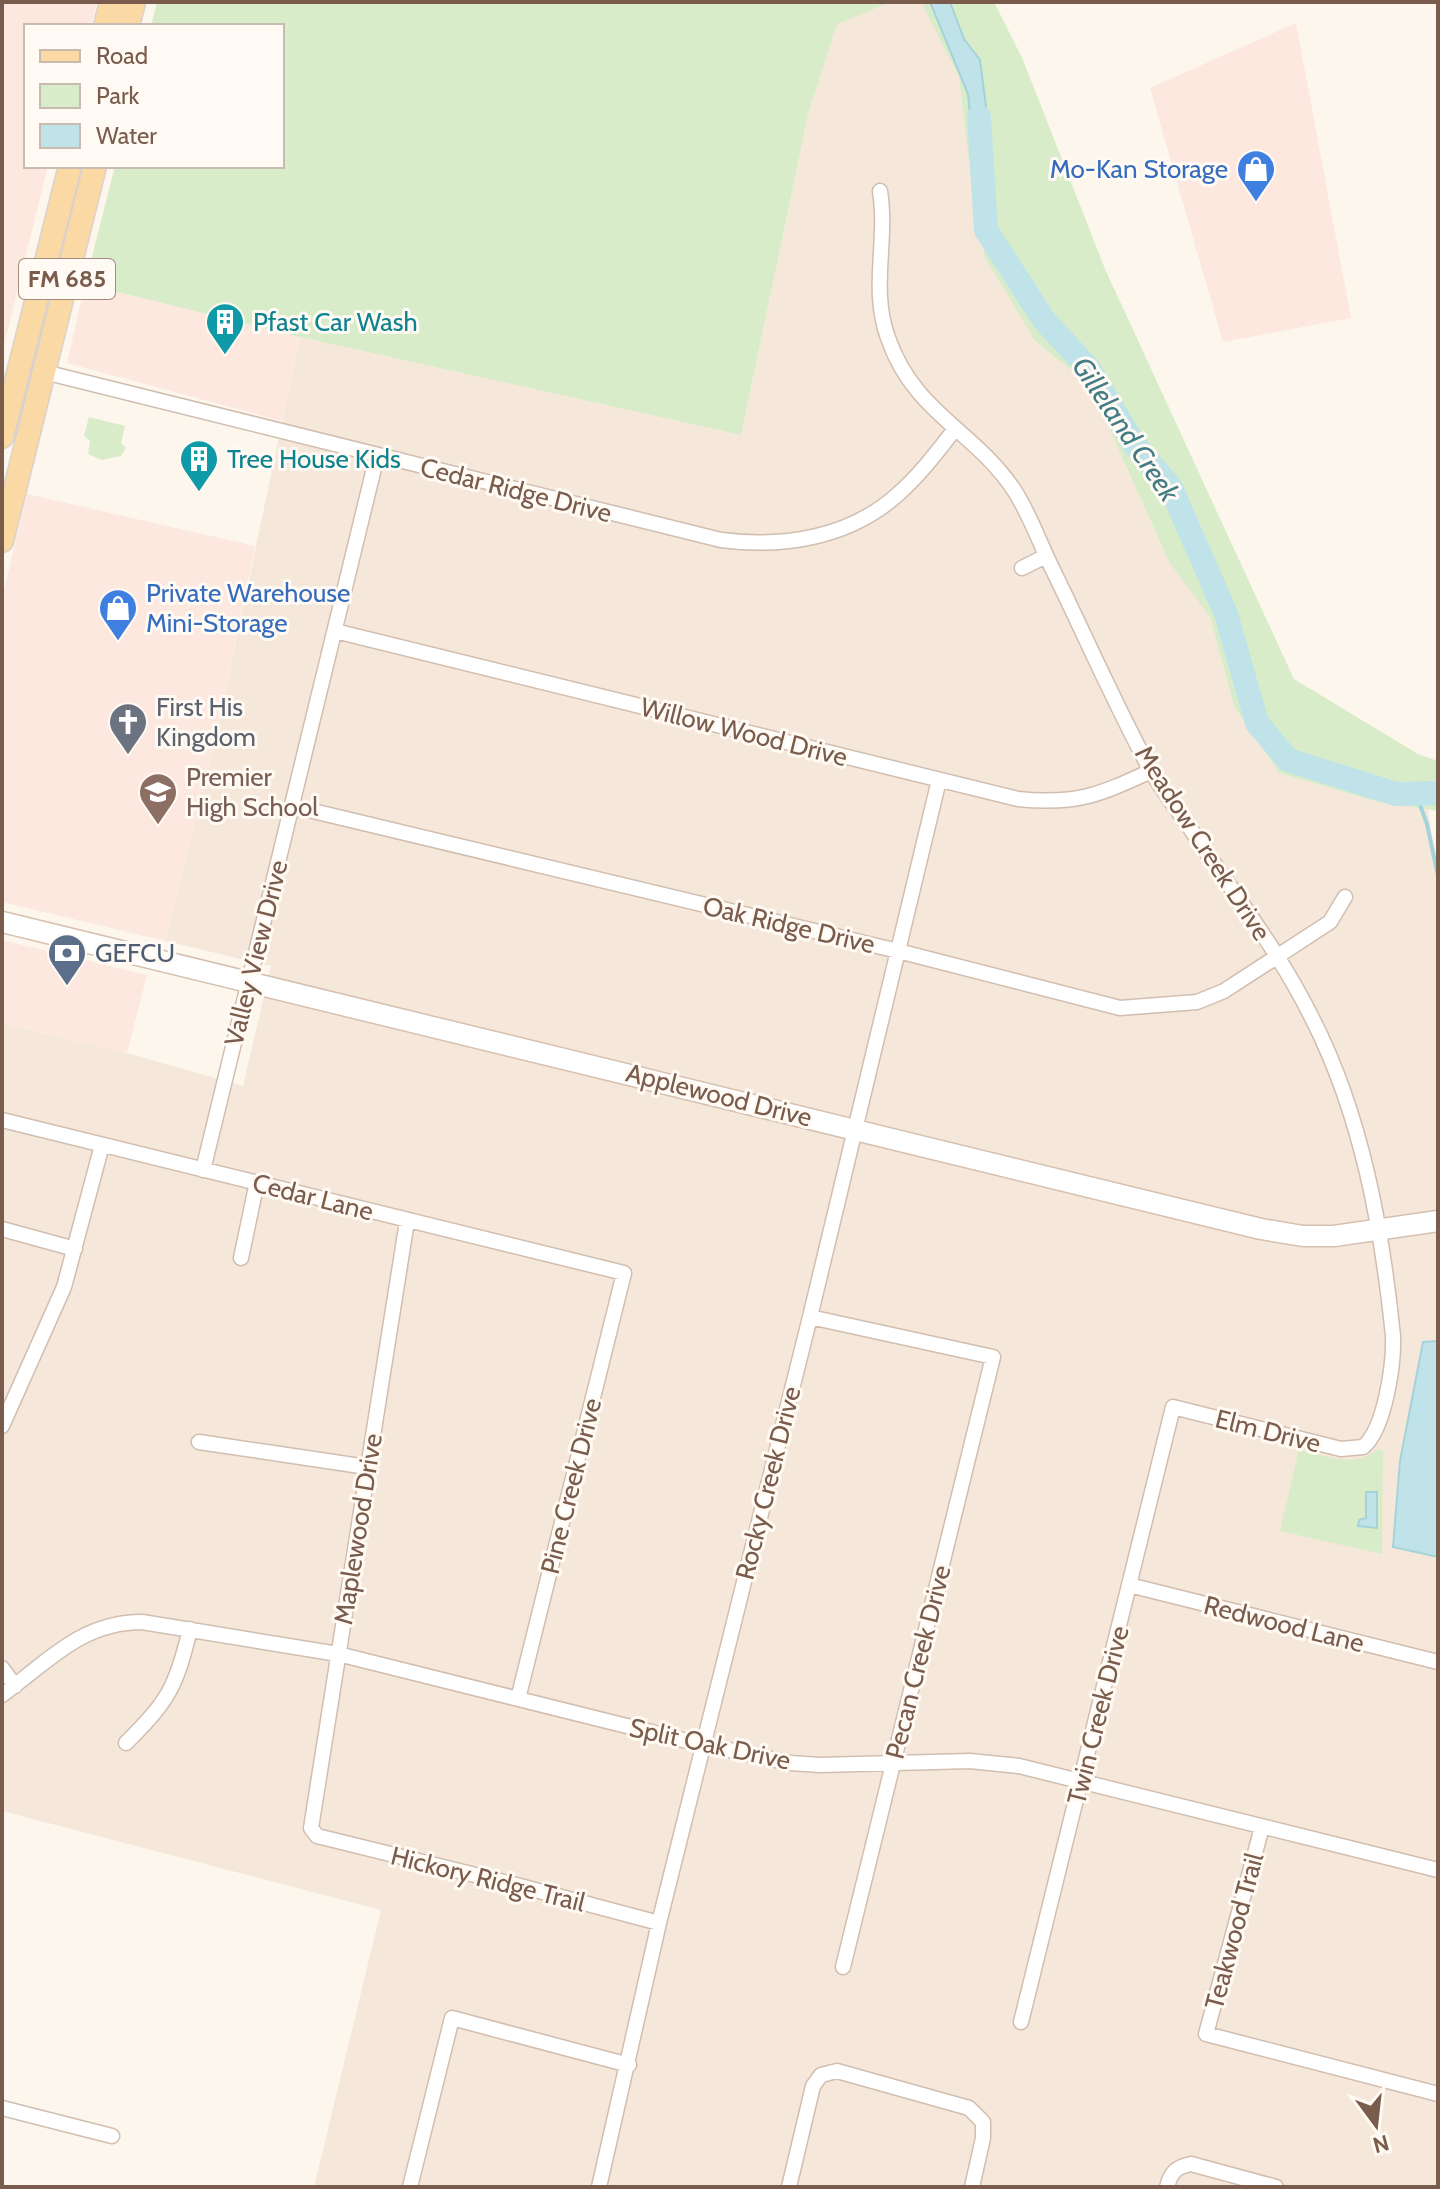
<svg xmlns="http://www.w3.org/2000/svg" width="1440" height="2189" font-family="Cabin,sans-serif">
<rect width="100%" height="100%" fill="#fdf6ec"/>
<path fill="#f5e8da" d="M891,2H921L959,77L970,171L1035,341L1090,386L1169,562L1210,617L1234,706L1279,773L1374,801L1428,809L1438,876V2187H314L381,1910L2,1811V1023L127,1053L243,1086L271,966L165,941L216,736L300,337L741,435L809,111L837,23Z"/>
<path fill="#fde8e0" d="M2,2H97L91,26H26V166H48L2,353Z
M1296,23L1351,318L1223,342L1150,88Z
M85,284L300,337L282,421L67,363Z
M27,494L255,546L216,736L165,941L2,902V599Z
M2,940L147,975L127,1053L2,1023Z"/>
<path fill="#d8ecc9" d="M157,2H891L837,24L809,111L741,435L300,337L85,284L115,166H282V26H151Z
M921,2H994L1023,60L1105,269L1294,679L1418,754L1438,761V811L1374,801L1279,773L1234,706L1210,617L1169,562L1090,386L1035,341L985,258L970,171L959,77Z
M89,417L125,426L121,443L126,448L121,456L102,460L88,454L90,441L84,436Z
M1299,1449C1326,1456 1354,1469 1378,1449L1383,1451L1382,1554L1280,1531Z"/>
<path fill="#bfe3e8" stroke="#a5d3da" stroke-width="2" d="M930,2H950L964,39L980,60L992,154L973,147L968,94Z
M1438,1341V1557L1393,1547L1400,1461L1423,1342Z
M1366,1492H1377V1528L1358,1526L1359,1520L1366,1518Z"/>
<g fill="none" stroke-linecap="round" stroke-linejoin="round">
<path stroke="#a5d3da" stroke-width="4" d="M1416,794L1427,824L1438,876"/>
<path stroke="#bfe3e8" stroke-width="24" d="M979,117L986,230L1044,320L1089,369L1134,444L1171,488L1226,614L1257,723L1288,760L1396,794L1438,793"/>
<g stroke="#d1beb0" stroke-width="17">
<path id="street" d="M880,191C888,241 870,289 888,338C914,413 974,430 1014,490C1029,513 1039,541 1051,566C1084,633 1114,703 1150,769C1162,790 1177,809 1190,828C1231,890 1279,951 1312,1018C1362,1116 1382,1228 1393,1336C1394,1364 1385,1429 1363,1447L1341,1449L1173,1407L1021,2022
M44,372L721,540C783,548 849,538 897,495C919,476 937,452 955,429
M1022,568L1046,556
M335,631L1018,799C1077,805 1099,795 1151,771
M292,806L898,951L1120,1008L1197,1002L1224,991L1330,922L1345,897
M2,1120L624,1273L518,1699
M203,1170L377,456
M407,1221L311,1828L317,1836L524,1887L659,1923
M2,1229L75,1249
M241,1258L257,1182
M810,1317L993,1357L843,1967
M2,1426L64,1287L102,1145
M199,1442L367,1467
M1129,1585L1438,1662
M2,1668L15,1686
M2,1695C48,1662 81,1622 142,1622L338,1654L687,1741L790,1763L820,1765L970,1761L1019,1766L1438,1870
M126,1743C168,1701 176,1688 190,1629
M1262,1827L1206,2034L1438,2094
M2,2108L112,2136
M410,2187L452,2018L629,2065
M599,2187L659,1923L810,1317L939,780
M789,2187L813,2086L821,2075L837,2071L969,2108L983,2122V2138L972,2187
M1167,2187C1171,2172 1176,2167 1191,2164L1276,2187"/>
</g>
<g stroke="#d6c0b0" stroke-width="23">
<path id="secondary" d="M2,922L1261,1229L1303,1236H1334L1438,1221"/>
</g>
<g stroke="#dad1cd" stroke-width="25">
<path id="primary" d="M105,26L111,2
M128,26L134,2
M2,437L70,166
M2,541L95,166"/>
</g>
<use href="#street" stroke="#fff" stroke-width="14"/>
<use href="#secondary" stroke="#fff" stroke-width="20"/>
<use href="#primary" stroke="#fbd9a5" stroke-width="22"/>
</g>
<defs>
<g id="shop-pin" transform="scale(2)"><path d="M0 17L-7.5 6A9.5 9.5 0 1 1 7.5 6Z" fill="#3f7fe0" stroke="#fffaf3"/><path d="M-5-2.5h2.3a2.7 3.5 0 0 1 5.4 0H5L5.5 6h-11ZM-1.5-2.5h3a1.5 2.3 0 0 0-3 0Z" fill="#fff"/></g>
<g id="building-pin" transform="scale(2)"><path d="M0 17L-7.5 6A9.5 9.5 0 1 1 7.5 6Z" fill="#0f9aa8" stroke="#fffaf3"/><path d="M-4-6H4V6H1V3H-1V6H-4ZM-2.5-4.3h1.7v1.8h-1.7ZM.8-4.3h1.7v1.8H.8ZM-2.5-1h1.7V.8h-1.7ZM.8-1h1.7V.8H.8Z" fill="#fff"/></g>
<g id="church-pin" transform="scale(2)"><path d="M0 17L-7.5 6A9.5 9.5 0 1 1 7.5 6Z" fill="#6b7280" stroke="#fffaf3"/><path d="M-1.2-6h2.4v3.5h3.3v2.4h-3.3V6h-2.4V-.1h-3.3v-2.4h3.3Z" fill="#fff"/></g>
<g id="school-pin" transform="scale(2)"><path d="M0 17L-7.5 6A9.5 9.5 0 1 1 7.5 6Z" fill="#8d6e63" stroke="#fffaf3"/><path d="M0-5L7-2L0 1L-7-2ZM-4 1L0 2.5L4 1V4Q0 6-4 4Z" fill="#fff"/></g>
<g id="bank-pin" transform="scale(2)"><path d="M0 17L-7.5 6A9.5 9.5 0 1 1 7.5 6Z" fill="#5c6f8a" stroke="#fffaf3"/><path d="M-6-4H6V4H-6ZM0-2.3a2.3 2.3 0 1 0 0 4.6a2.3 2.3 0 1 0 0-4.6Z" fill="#fff"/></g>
</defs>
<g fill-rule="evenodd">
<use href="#shop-pin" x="1256" y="169"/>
<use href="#building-pin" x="225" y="322"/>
<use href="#building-pin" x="199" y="459"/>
<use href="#shop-pin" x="118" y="608"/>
<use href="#church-pin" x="128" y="722"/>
<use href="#school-pin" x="158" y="792"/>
<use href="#bank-pin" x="67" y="953"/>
</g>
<g text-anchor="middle" stroke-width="6" stroke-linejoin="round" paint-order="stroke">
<rect fill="#fffaf3" stroke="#a28b7f" stroke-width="2" x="19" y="259" width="96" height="40" rx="6"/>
<g font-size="24" font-weight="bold" fill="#7a5c4d">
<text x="67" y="287">FM 685</text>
</g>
<g font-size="26" fill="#366cbe" stroke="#fffaf3" text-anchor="end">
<text x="1228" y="178">Mo-Kan Storage</text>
<text x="146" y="602" text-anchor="start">Private Warehouse<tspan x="146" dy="30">Mini-Storage</tspan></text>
</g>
<g font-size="26" fill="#0d838f" stroke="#fffaf3" text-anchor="start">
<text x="253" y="331">Pfast Car Wash</text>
<text x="227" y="468">Tree House Kids</text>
</g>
<g font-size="26" fill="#7a5c4d" stroke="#fffaf3">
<text transform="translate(516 490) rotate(14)" y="9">Cedar Ridge Drive</text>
<text transform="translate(744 732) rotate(14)" y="9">Willow Wood Drive</text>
<text transform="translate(1203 843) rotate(57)" y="9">Meadow Creek Drive</text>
<text transform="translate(789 925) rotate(13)" y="9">Oak Ridge Drive</text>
<text transform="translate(256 953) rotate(-76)" y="9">Valley View Drive</text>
<text transform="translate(719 1095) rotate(14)" y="9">Applewood Drive</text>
<text transform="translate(313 1197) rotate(14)" y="9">Cedar Lane</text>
<text transform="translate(1268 1431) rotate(14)" y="9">Elm Drive</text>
<text transform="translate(768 1483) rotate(-76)" y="9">Rocky Creek Drive</text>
<text transform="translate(571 1486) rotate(-76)" y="9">Pine Creek Drive</text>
<text transform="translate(358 1529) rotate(-81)" y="9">Maplewood Drive</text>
<text transform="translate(1284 1624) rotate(14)" y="9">Redwood Lane</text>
<text transform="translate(918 1662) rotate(-76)" y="9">Pecan Creek Drive</text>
<text transform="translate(1098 1715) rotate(-76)" y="9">Twin Creek Drive</text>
<text transform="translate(710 1744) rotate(12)" y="9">Split Oak Drive</text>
<text transform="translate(488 1879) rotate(14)" y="9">Hickory Ridge Trail</text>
<text transform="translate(1234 1931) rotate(-75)" y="9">Teakwood Trail</text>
</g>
<g font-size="26" fill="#5b616d" stroke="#fffaf3" text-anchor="start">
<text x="156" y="716">First His<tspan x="156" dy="30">Kingdom</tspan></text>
</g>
<g font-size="26" fill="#785e54" stroke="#fffaf3" text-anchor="start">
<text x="186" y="786">Premier<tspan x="186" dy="30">High School</tspan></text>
</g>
<g font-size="26" fill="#4e5e75" stroke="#fffaf3" text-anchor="start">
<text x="95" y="962">GEFCU</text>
</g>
<g font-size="28" font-style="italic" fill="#437c86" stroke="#fffaf3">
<text transform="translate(1126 429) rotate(56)" y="10">Gilleland Creek</text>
</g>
</g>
<rect width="1440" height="2189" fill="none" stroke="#7a5c4d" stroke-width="8"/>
<rect x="24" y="24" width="260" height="144" fill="#fffaf3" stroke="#cabbb1" stroke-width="2"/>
<rect x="40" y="50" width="40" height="12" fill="#fbd9a5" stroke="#cabbb1" stroke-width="2"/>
<text x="96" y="64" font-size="24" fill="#7a5c4d">Road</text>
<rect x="40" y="84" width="40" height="24" fill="#d8ecc9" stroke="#cabbb1" stroke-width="2"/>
<text x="96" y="104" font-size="24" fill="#7a5c4d">Park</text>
<rect x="40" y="124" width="40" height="24" fill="#bfe3e8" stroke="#cabbb1" stroke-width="2"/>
<text x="96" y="144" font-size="24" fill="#7a5c4d">Water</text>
<g transform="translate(1376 2125) rotate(165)" stroke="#fffaf3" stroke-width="6" paint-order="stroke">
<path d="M0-6L14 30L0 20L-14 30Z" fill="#7a5c4d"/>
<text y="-12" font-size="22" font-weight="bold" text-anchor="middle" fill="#7a5c4d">N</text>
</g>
</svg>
